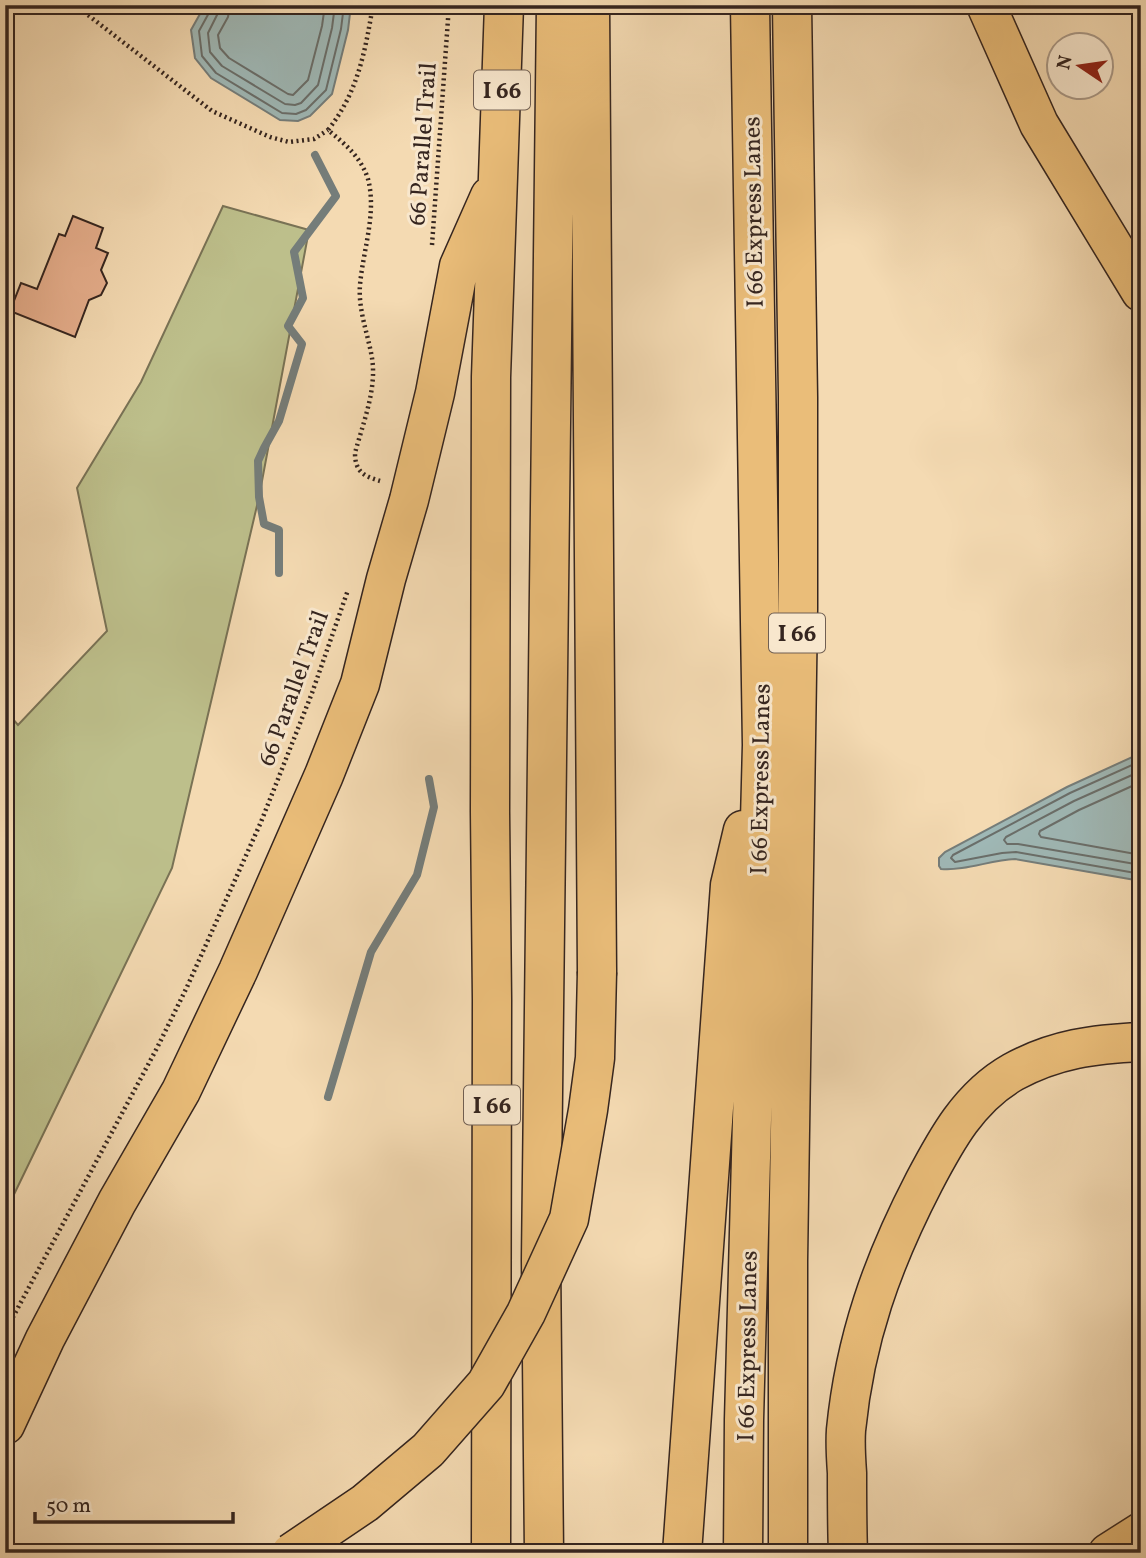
<svg xmlns="http://www.w3.org/2000/svg" width="1146" height="1558" font-family="Vollkorn,serif">
<rect width="100%" height="100%" fill="#f4dab2"/>
<filter id="stains"><feTurbulence type="fractalNoise" baseFrequency=".00286" numOctaves="4"/><feColorMatrix values="0 0 0 0 .2 0 0 0 0 .09 0 0 0 0 .02 0 0 0 .5 -.17"/></filter>
<radialGradient id="worn" r=".72"><stop offset=".6" stop-color="#630" stop-opacity="0"/><stop offset="1" stop-color="#630" stop-opacity=".3"/></radialGradient>
<path fill="#bdbf8b" stroke="#797255" stroke-width="2" d="M223,206L309,230L259,497L172,868L5,1213V710L18,725L107,631L77,488L141,382Z"/>
<path fill="#9fb8b6" stroke="#757d7a" stroke-width="2" d="M205,5H351L348,30L332,94L310,116L298,121L280,120L211,78L195,58L191,30Z
M1141,753V881L1015,859C990,860 966,871 941,869L939,866V858L945,852L1067,787Z"/>
<g fill="none" stroke-linecap="round" stroke-linejoin="round">
<path stroke="#6a6e6a" stroke-width="2" d="M210,5V11L199,31L202,56L216,73L282,113L296,114L306,110L326,90L341,29L344,5
M219,5L218,13L208,33L210,52L222,66L285,104L295,105L301,103L318,85L332,28L335,5
M230,5L228,17L218,35L220,48L229,58L288,94L293,95L308,80L322,26L325,5
M1141,761L1070,793L953,855L951,858L955,862L1002,853L1016,852L1141,874
M1141,771L1074,801L1006,837L1004,840L1007,844H1018L1141,865
M1141,782L1079,810L1040,831L1039,834L1041,837L1141,855"/>
<path stroke="#757d7a" stroke-width="8" d="M279,573V530L264,524L259,497L258,461L264,448L279,421L302,344L288,326L303,298L294,252L336,196L315,155
M328,1097L371,952L417,875L434,807L429,779"/>
</g>
<path fill="#e6ae8c" stroke="#35251f" stroke-width="2" d="M73,216L103,228L96,248L108,253L101,270L107,283L101,295L89,300L75,337L10,311L21,283L37,289L59,234L65,236Z"/>
<g fill="none" stroke-linecap="round" stroke-linejoin="round">
<g stroke="#35251f" stroke-width="41">
<path id="trunk" d="M1108,1553L1141,1532"/>
</g>
<g stroke="#35251f" stroke-width="41">
<path id="motorway" d="M590,5L597,972
M986,5L1039,124L1141,292
M5,1425L45,1339L117,1202L181,1091L238,971L324,775L360,684L386,579L409,500L435,393L459,266L490,196
M491,1553L492,1000L490,812L491,377L504,5
M544,1553L541,1260L556,5
M682,1553L730,885L743,830
M743,1553L744,1420L762,745L750,5
M788,1553V1261L798,609V397L792,5
M848,1553C847,1526 847,1499 847,1473C846,1459 845,1444 846,1430C855,1339 882,1263 924,1182C946,1140 969,1097 1013,1072C1055,1049 1094,1044 1141,1042"/>
</g>
<path stroke="#35251f" stroke-width="4.5" stroke-dasharray="2 3.5" stroke-linecap="butt" d="M75,5L212,111L270,137L289,142L314,139L328,130
M373,5C365,52 358,92 328,130C345,144 361,157 368,179C377,213 363,250 360,285C358,310 368,334 372,358C377,389 363,423 355,453C355,471 363,476 380,481
M432,245L449,5
M5,1332L157,1048L187,987L261,822L312,693L348,590"/>
<use href="#trunk" stroke="#eabd79" stroke-width="38"/>
<use href="#motorway" stroke="#eabd79" stroke-width="38"/>
<g stroke="#35251f" stroke-width="41" stroke-linecap="butt">
<path id="motorway-bridge" d="M291,1553L365,1503L428,1450L486,1384L526,1313L569,1219L588,1110L595,1058L597,972"/>
</g>
<use href="#motorway-bridge" stroke="#eabd79" stroke-width="38"/>
</g>
<g text-anchor="middle" stroke-width="6" stroke-linejoin="round" paint-order="stroke">
<g fill="#f8e7cd" stroke="#705f53" stroke-width="2">
<rect x="474" y="70.5" width="56" height="39" rx="5"/>
<rect x="769" y="613.5" width="56" height="39" rx="5"/>
<rect x="464" y="1085.5" width="56" height="39" rx="5"/>
</g>
<g font-size="23" font-weight="bold" fill="#35251f">
<text x="502" y="98">I 66</text>
<text x="797" y="641">I 66</text>
<text x="492" y="1113">I 66</text>
</g>
<g font-size="24" fill="#35251f" stroke="#f8e7cd">
<text transform="translate(422 144) rotate(-86)" y="8">66 Parallel Trail</text>
<text transform="translate(753 212) rotate(-91)" y="8">I 66 Express Lanes</text>
<text transform="translate(293 688) rotate(-70)" y="8">66 Parallel Trail</text>
<text transform="translate(760 779) rotate(-89)" y="8">I 66 Express Lanes</text>
<text transform="translate(747 1346) rotate(-89)" y="8">I 66 Express Lanes</text>
</g>
</g>
<rect width="1146" height="1558" fill="none" stroke="#f4dab2" stroke-width="28"/>
<rect x="7" y="7" width="1132" height="1544" fill="none" stroke="#35251f" stroke-width="3.5"/>
<rect x="14" y="14" width="1118" height="1530" fill="none" stroke="#35251f" stroke-width="2"/>
<g transform="translate(1080 66) rotate(283)"><circle r="33" fill="#f8e7cd" stroke="#aa9987" stroke-width="2"/>
<path d="M0-5L12 26L0 18L-12 26Z" fill="#8f2418"/>
<text y="-10" font-size="19" font-weight="bold" text-anchor="middle" fill="#35251f">N</text>
</g>
<path d="M35 1512v10h198v-10" fill="none" stroke="#35251f" stroke-width="3.5"/>
<text x="46" y="1512" font-size="21" fill="#35251f" stroke="#f8e7cd" stroke-width="5" paint-order="stroke">50 m</text>
<rect width="100%" height="100%" filter="url(#stains)"/>
<rect width="100%" height="100%" fill="url(#worn)"/>
</svg>
